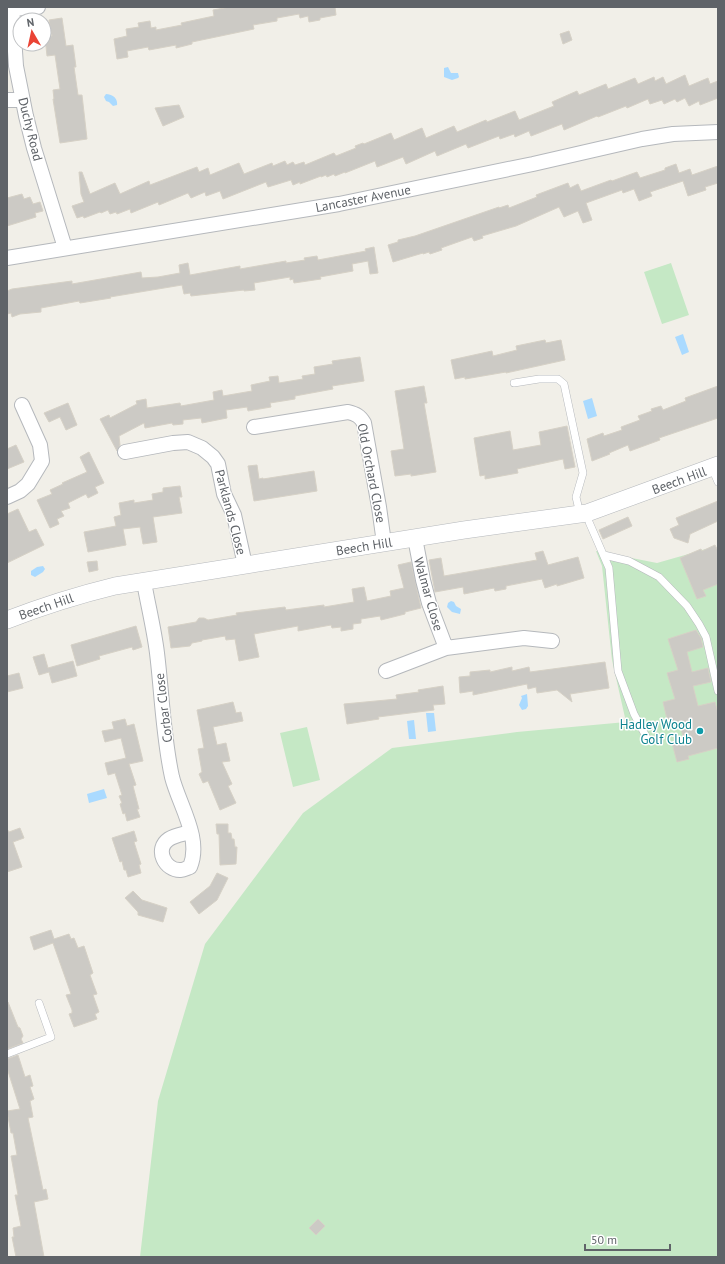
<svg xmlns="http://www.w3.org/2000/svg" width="725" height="1264" font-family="'PT Sans',sans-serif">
<rect width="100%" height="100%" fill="#f1efe8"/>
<path fill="#c5e8c5" d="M671,263L689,315L662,324L644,272Z
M706,549L718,582V1257H140L158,1101L205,944L303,813L392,748L517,732L626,722L612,660L602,566L596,551L657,563Z
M307,727L320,780L293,787L280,733Z"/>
<path fill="#aadaff" d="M448,67L451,73H458L459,77L458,78L452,80L444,77V68Z
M106,94C112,94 118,98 117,105L113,106L109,102L106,101L104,97Z
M683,334L689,352L682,355L675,337Z
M592,398L597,416L588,419L583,401Z
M43,566L45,569L43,572L35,577L31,575V571L37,567Z
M451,601L454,602L456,606L461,609L460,614L452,612L447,607L448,603Z
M527,694L528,706L526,709L522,710L519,705L522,698L521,696Z
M434,713L436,731L428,732L426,713Z
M414,720L416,739H409L407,721Z
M104,789L107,798L89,803L87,794Z"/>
<path fill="#cccac5" stroke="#d6d1c6" d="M230,7H335L336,15L320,18V20L309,22L308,16L300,18L299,14L277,18V21L253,25L254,29L192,42V44L176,48V45L149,50L148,47L127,51L128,57L117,59L114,39L127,36L126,29L139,27L138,23L150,21L151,28L156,27V30L182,25L181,23L214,16L213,10Z
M62,18L66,46L73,45L76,67H74L78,95H82L87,139L60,143L53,99H54L53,90L60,89L55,55L47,56L45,37L52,36L49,20Z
M569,31L572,40L563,44L560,34Z
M685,75L689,86L708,78L710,84L718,81V98L700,105L699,101L689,106L685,98L677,102L675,99L664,104L662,100L650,104L648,99L627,108L626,106L598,117L597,116L564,130L562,124L531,136L529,131L515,137L514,134L500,139L499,136L468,148L466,144L437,156L435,151L406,164L403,157L377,167L375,161L345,173V172L335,176L334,174L327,177L326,175L321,177V176L300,184V182L293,185L291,180L268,187L266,182L223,199L220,191L206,196L205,192L191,198L188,193L159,205L158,202L131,213L130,209L117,214L116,212L110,214L108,210L101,213L100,212L84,218L83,216L77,218L72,206L84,202L81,194L79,172H82L90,194L115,183L120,194L149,181L150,185L197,167L199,172L208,168L210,175L239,163L244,174L272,163L273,166L285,161L287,165L293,162L295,165L304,162L305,165L334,153L336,156L356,148L355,146L363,143L364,144L391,133L394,140L422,128L426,138L454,126L457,132L486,120L487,122L515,111L519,120L554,106L552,102L577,91L579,95L606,84L608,89L635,78L638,84L654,77L655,81L663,77L666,84Z
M179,105L184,117L163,126L155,108Z
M676,164L679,173L690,169L692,175L718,166V183L705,187L706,190L688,196L683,181L650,192L652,196L639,201L634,189L623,193L622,190L586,203L592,220L583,223L578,211L564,217L559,207L516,226L482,236L483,238L474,241L472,237L441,248L442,250L430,254L429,252L423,254V253L393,262L388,245L398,242V240L415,236L499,207V208L508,205L509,208L537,197L536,195L568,183L570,188L578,184L581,191L611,180L612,181L637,172L640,178L665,170V168Z
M22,194L24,199L30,197L33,204L40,202L43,211L35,213L36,217L7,226V198Z
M374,247L378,273L370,274L368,261L352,264L353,271L320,277L321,279L294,283L293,279L290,280V277L254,283L255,290L244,291V290L191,296L190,293L184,294L182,285L110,297L111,298L80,303L79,301L41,308V312L20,314L12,317L11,313L7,314V291L12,289L72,281V284L141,272L142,278L158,277L180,273L179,265L188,263L190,275L240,266V269L286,261V263L305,260L304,258L317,256L318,260L366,251L365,249Z
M545,340L546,343L561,340L565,360L506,373V372L465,379V377L455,379L451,360L492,351L493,356L517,350L516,346Z
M360,357L364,381L332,386L333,389L295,396V399L270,403L271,407L248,411L247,407L226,410L227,418L202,423L201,418L183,420V424L173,425L172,423L145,428L144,423L119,436L120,445L117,451L100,419L109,415L110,418L137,404L136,401L146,399L147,408L180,403L181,406L214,400L213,392L222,390L223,396L252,391L251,385L270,381L269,377L278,376L279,383L303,379L302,376L315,374L314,367L333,364L332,361Z
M424,386L427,403H424L436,472L411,476V474L395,476L391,451L404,449L395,391Z
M718,386V418L659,438L660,440L630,451L628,445L609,453L610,454L592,461L587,439L603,433L604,436L622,430L621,427L640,420L638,416L652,411L651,409L661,406L663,410L686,401L685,398Z
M68,403L77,425L66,430L60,417L49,422L44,413Z
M567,426L575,467L565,469L563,459L517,469L518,473L485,479V475L480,476L474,438L510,431L513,450L541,445L539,432Z
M16,445L24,462L7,469V449Z
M89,452L104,483L95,487L98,493L88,498L86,494L68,503L70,508L61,511L64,516L57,519L59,524L50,528L37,500L52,494L50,490L63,484L62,483L87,472L80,457Z
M257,465L259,479L263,478V479L314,471L317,491L254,501L248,466Z
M180,486L182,497H179L182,513L153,517L157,542L143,544L140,527L123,529L126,545L88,552L84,532L116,526L114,517L121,515L119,503L134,500V503L153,500L152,494L163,492V488Z
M718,501V521L690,534L688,543L674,538L670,529L679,525L676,518Z
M18,509L29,532L36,529L44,545L7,563V514Z
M628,517L632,526L603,539L599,530Z
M715,545L718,551V584L703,590L706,596L697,599L680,558L701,549L702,551Z
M543,551L548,565L578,557L584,578L557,586V584L545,588L542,579L506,586V589L495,591L494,588L464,594L463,587L435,592L429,560L441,558L444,576L537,560L535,553Z
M97,561L98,570L89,572L87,562Z
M411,562L421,608L405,612V614L381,620L380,616L361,619V623L353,624V629L341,631V627L332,628L331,625L298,631V626L254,634L259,657L239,661L235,639L226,640L225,636L202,640V641L192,643L190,646L171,648L168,627L196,622L199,618H204L208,620L237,615L236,613L285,607L286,610L324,605V607L354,602L352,589L364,587L367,601L391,596L390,591L404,588L398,565Z
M136,626L142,647L133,650L132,647L99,656L100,659L77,666L71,645Z
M696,630L701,638L703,647L687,652L692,672L708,668L711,682L693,686L698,706L715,702L718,713V748L688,756L689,759L677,762L672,743L684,740L679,721L672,723L671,718L667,719L663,702L675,699L667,673L678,670L668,639Z
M44,654L48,668L73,661L77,676L52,683L49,672L39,675L33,657Z
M605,662L609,688L570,694L572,702L557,690L537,693L536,687L528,689L527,684L473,695V691L460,693L459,677L470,676V672L490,670V672L512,667V671L529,667L530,672Z
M19,673L23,688L7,692V676Z
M443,686L445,704L433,705L434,710L378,717L379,719L347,724L344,704L397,699L396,695L419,692L418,690Z
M233,702L236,713L241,712L243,721L213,727L217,745L226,743L230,761L222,762L232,784L228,786L236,803L220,810L208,781L203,783L199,774L202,772L198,749L204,748L197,710Z
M125,719L127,726L134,724L143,761L129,764L136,785L133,786L139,809H137L140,817L127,821L125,813L123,814L120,804L122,803L119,796L122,795L115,773L108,775L105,763L126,758L121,738L105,742L102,731L114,729L112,722Z
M216,824H228V833H231L232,839H234L235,847H237L236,864L220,865L219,834H217Z
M20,828L24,838L13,842L22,867L7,872V829L9,832Z
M134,831L137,841L134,842L141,864L139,865L141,873L128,877L126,870H124L122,861L120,862L112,838Z
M217,873L228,878L217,900L199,914L190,902L210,886Z
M133,891L142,900L167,908L163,922L138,915V912L125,898Z
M51,930L54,939L69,934L71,939L74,938L78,948L84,946L93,973L90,975L97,994L93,995L99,1012L95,1014L97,1019L74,1027L69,1014L72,1013V1010L66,995L71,994L53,943L34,950L30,937Z
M7,1002H8L18,1027L20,1028L23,1036L21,1039L23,1043L7,1049Z
M18,1055L25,1077L30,1075L33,1086L30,1087L34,1099L30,1101L33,1117L28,1118L43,1190L46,1189L48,1199L34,1202L44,1257H16L12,1237H14L13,1228L21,1226L15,1195H18L11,1156L17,1155L13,1133H11L7,1111L20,1109L7,1068V1059Z
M318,1219L325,1226L316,1235L309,1228Z"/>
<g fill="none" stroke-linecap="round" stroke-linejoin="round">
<g stroke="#b5b8bc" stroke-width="8">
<path id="service" d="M514,383L539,379H558L564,384L583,473L576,497L580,514
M712,468L718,482
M587,514L589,522L609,568L618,671L634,714L648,740
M604,555L629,561L659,577L687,606L699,624L706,637L718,691
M7,1054L51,1037L39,1003"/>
</g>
<g stroke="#b5b8bc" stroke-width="16">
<path id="minor" d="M12,7L16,66L26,116L34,148L65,248
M12,9L38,7
M7,100H23
M7,258L339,204L533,164L642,139L673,134L718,132
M254,427L348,412C356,414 360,416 364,423L379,507L384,543
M125,452L173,443L188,442L202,448L213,457L218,464L224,494L234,515L245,565
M7,497L20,491L28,484L42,461L40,445L22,405
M415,538L423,580L429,603L446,648L524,638L552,641
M144,582C148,605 154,629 157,653C162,694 163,736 172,777C179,805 202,838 190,867C187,868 184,870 181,870C165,871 154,849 169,839C175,835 184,834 190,832
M386,671L446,648"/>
</g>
<g stroke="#b5b8bc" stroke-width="18">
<path id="tertiary" d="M7,620C43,606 78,595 115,586L464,530L587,513L718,465"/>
</g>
<use href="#service" stroke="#fff" stroke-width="7"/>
<use href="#minor" stroke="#fff" stroke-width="14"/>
<use href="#tertiary" stroke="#fff" stroke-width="17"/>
</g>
<circle fill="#0f9aa8" stroke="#fff" stroke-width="1.5" cx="700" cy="731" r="4"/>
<g text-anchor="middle" stroke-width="3" stroke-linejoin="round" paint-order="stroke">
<g font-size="13" fill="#5f6368" stroke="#fff">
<text transform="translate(31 129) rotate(76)" y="5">Duchy Road</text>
<text transform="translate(363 198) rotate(-11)" y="5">Lancaster Avenue</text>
<text transform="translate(372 473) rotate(79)" y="5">Old Orchard Close</text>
<text transform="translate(679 480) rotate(-20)" y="5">Beech Hill</text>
<text transform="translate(231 512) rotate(75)" y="5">Parklands Close</text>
<text transform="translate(364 546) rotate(-9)" y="5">Beech Hill</text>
<text transform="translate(429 594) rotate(74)" y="5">Walmar Close</text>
<text transform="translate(46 606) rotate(-19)" y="5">Beech Hill</text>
<text transform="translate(163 708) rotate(-97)" y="5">Corbar Close</text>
</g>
<g font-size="13" fill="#0d838f" stroke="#fff" text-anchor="end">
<text x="692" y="729">Hadley Wood<tspan x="692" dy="15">Golf Club</tspan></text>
</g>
</g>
<rect width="725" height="1264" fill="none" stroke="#5f6368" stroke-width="16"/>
<g transform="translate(32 32) rotate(351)"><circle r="19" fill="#ffffff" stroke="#bfc1c3"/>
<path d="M0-3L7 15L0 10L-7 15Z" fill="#ea4335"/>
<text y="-6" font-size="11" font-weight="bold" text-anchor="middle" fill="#5f6368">N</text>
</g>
<path d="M585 1244v6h85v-6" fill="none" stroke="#5f6368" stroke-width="2"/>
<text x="591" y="1244" font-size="12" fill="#5f6368" stroke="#ffffff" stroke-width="3" paint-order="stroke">50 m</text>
</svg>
